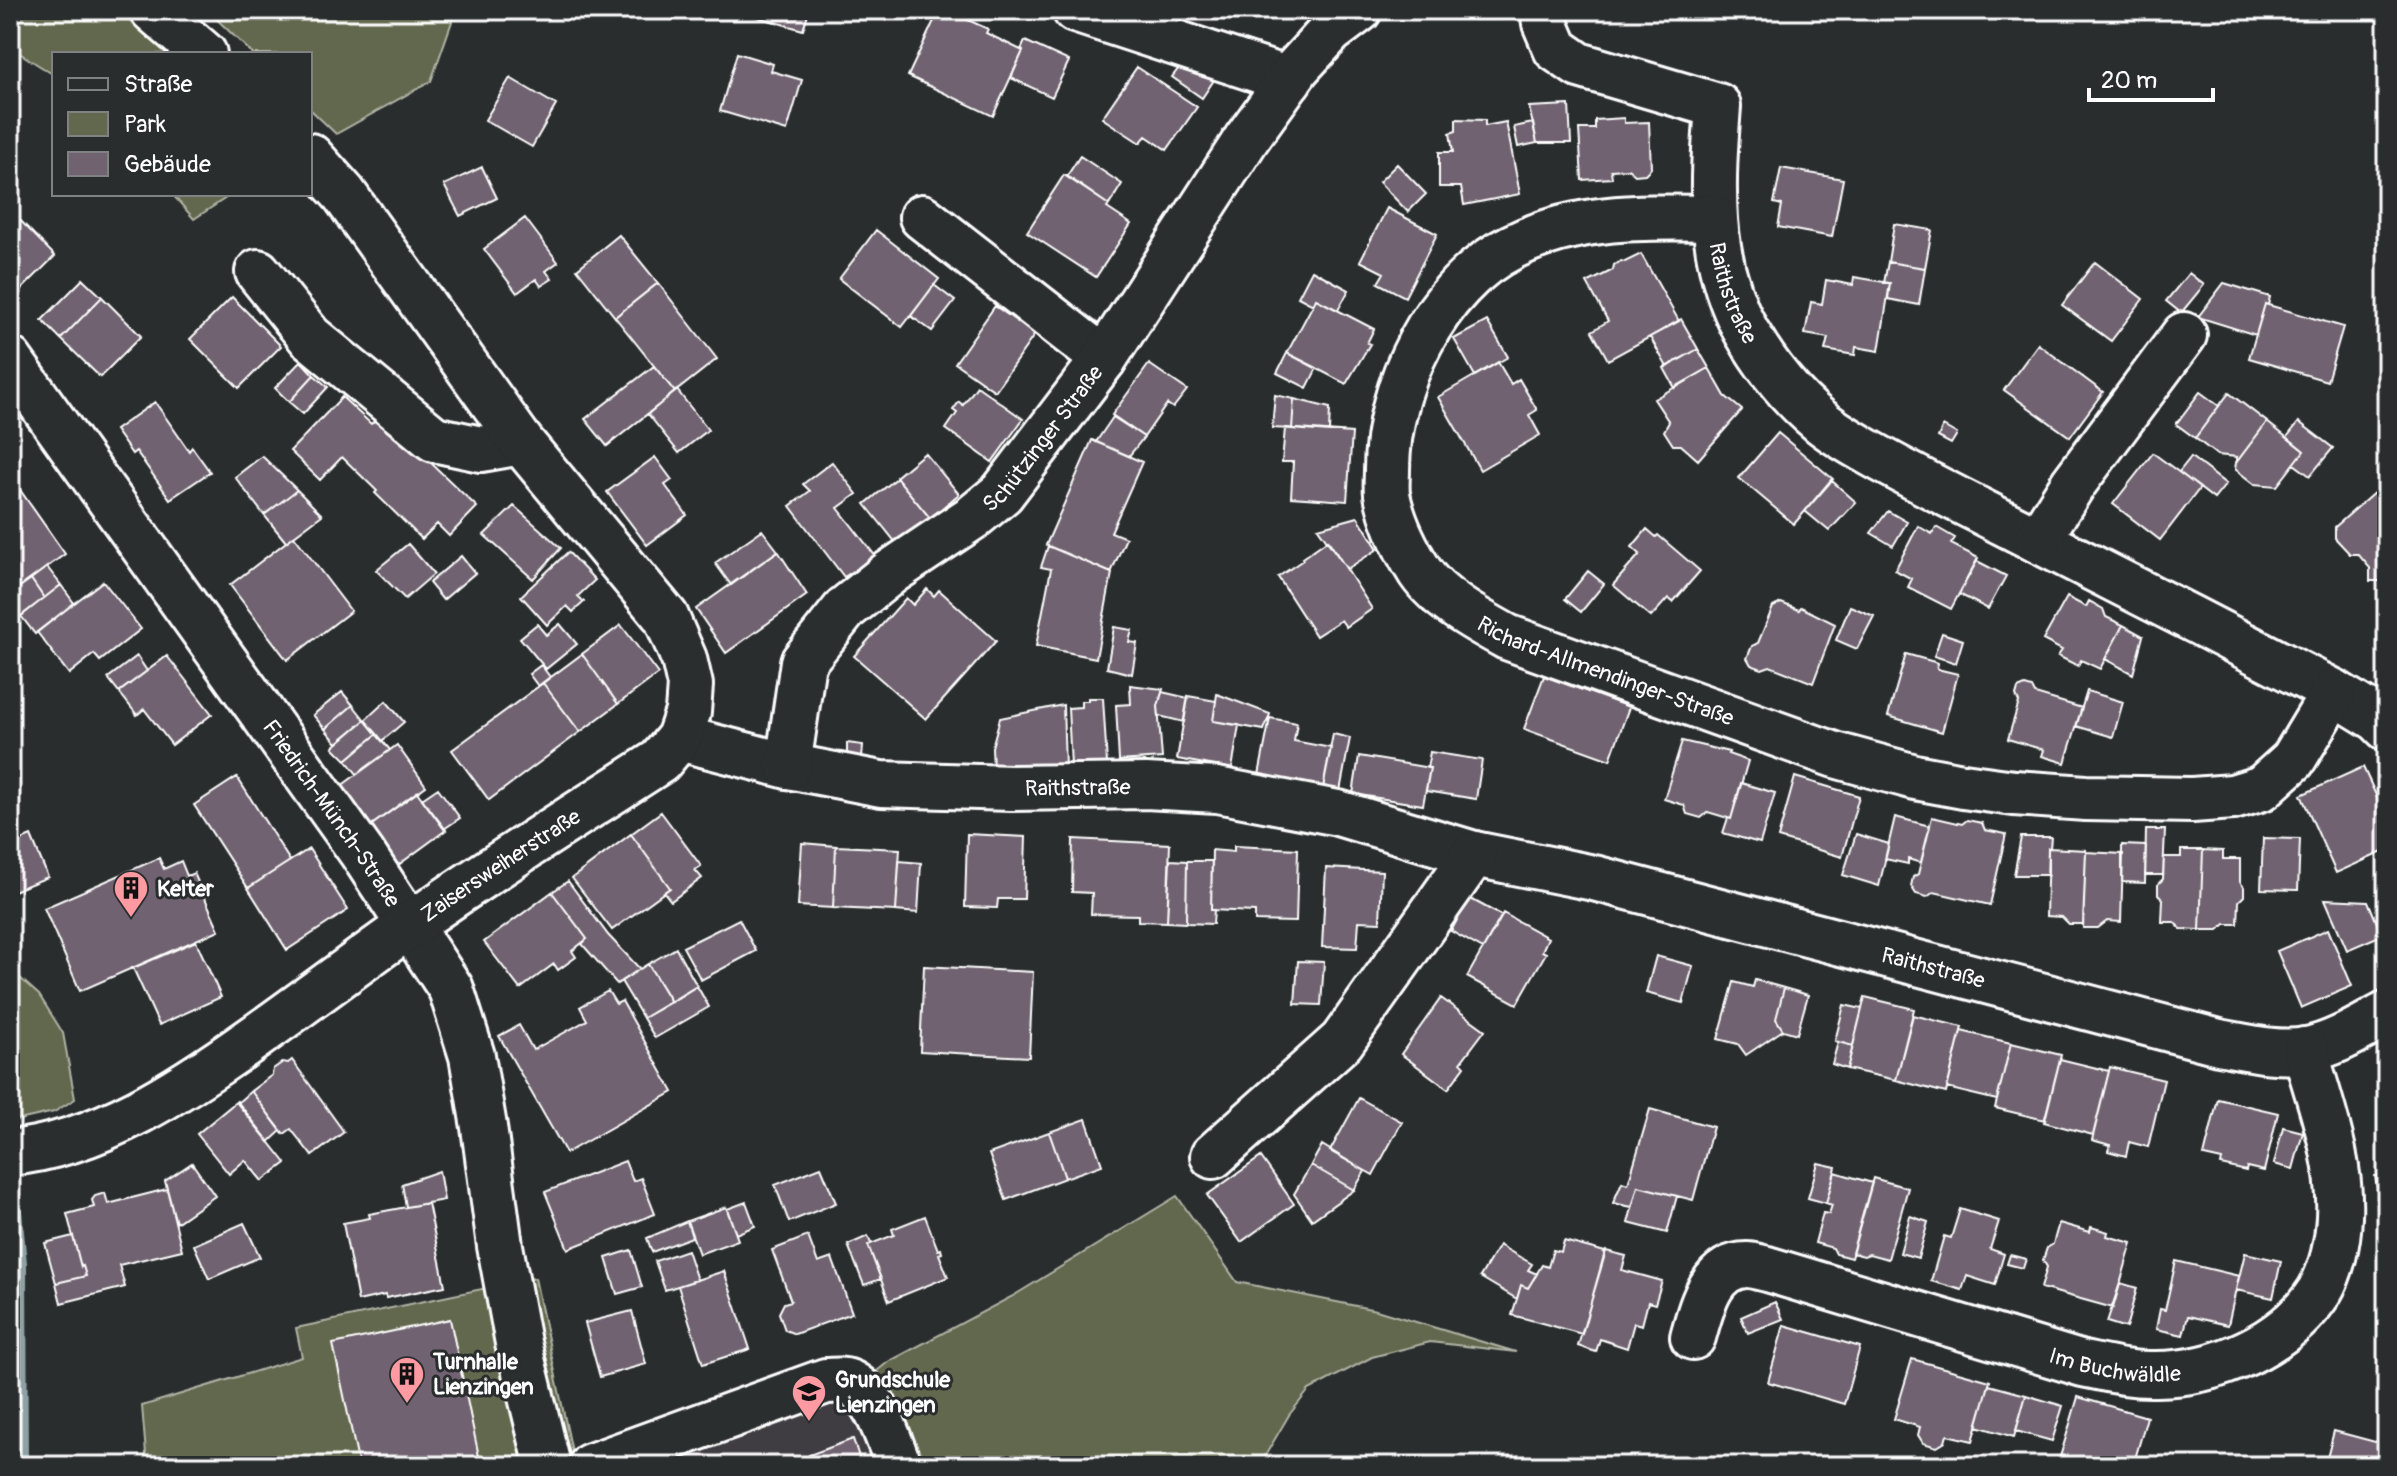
<svg xmlns="http://www.w3.org/2000/svg" width="2397" height="1476" font-family="Pangolin,sans-serif">
<rect width="100%" height="100%" fill="#2a2d2e"/>
<filter id="ink" filterUnits="userSpaceOnUse"><feTurbulence type="fractalNoise" baseFrequency=".0125" numOctaves="2"/><feDisplacementMap in="SourceGraphic" scale="16" xChannelSelector="R" yChannelSelector="G"/><feConvolveMatrix kernelMatrix="1 2 1 2 8 2 1 2 1" color-interpolation-filters="sRGB"/></filter>
<g filter="url(#ink)">
<path fill="#3f3d42" d="M847,1395L874,1466H629Z"/>
<path fill="#62684e" stroke="#b0b4a6" stroke-width="2" d="M10,10H118L168,54H54V75L10,47Z
M207,10H456L431,81L336,134L310,109V54H253Z
M1446,10H1562L1560,18L1476,20Z
M172,194H232L194,219Z
M10,969L39,995L63,1033L75,1099L54,1112L10,1122Z
M1177,1196L1237,1282L1376,1310L1516,1352L1430,1342L1372,1357L1309,1390L1289,1415L1259,1466H874L847,1395L888,1362L1013,1296Z
M535,1278L575,1466H147L142,1406L302,1357L296,1328Z"/>
<g fill="none" stroke-linecap="round" stroke-linejoin="round">
<path stroke="#8fa1a4" stroke-width="12" d="M10,1184L15,1201L21,1263L22,1466"/>
</g>
<path fill="#70626f" stroke="#fff" stroke-width="2" d="M744,10H809L803,30L743,13Z
M939,10H946L988,29L986,33L1023,51L993,116L908,76Z
M1025,41L1069,61L1052,97L1011,78L1023,51L1021,50Z
M737,53L773,64L771,71L802,80L787,131L720,111Z
M1185,60L1214,80L1202,98L1172,77Z
M1137,67L1197,107L1167,150L1146,136L1140,143L1102,118Z
M510,78L556,105L532,147L485,120Z
M1569,105L1571,143H1537L1529,107Z
M1624,118V123L1649,122L1651,168L1645,174L1635,175L1628,169L1611,170L1612,178L1582,180L1579,129H1595V120Z
M1456,119L1485,120V126L1506,122L1520,194L1464,205L1461,187H1439V152H1453L1450,133L1456,131Z
M1533,123L1537,143L1518,147L1514,127Z
M1080,156L1122,184L1109,205L1067,176Z
M1397,164L1426,194L1408,212L1379,182Z
M482,167L497,198L460,216L444,185Z
M1781,168L1843,179L1832,237L1778,227L1782,205L1774,203Z
M1064,175L1109,205L1107,208L1131,224L1096,277L1027,232Z
M1387,208L1437,234L1405,297L1378,283L1384,273L1360,261Z
M12,212L55,256L12,299L10,297Z
M525,218L558,262L546,271L552,279L541,286L536,279L517,293L484,249Z
M1894,224L1932,230L1925,268L1888,262Z
M876,230L939,279L902,327L839,279Z
M619,235L658,283L615,317L577,269Z
M1641,254L1679,321L1608,360L1592,331L1608,321L1587,283L1613,270L1614,265L1621,261L1625,262Z
M1888,262L1925,268L1919,305L1888,299L1890,283H1884Z
M2095,262L2143,299L2111,341L2062,305Z
M1312,270L1349,290L1338,310L1316,299L1313,305L1298,297Z
M2189,273L2204,285L2181,313L2166,301Z
M1854,277L1890,283L1879,351L1856,347L1855,355L1825,350L1828,338L1805,334L1811,302L1822,304L1826,280L1853,285Z
M83,279L102,297L61,339L42,320Z
M658,283L717,359L675,392L615,317Z
M2224,283L2270,297L2268,305L2265,304L2256,335L2198,317Z
M934,285L955,301L932,331L911,316Z
M102,297L141,336L100,377L61,339Z
M232,297L281,346L239,388L190,339Z
M1316,299L1374,329L1367,343L1370,344L1346,384L1287,353Z
M2265,304L2343,327L2327,381L2249,358Z
M995,306L1035,334L995,391L955,363Z
M1681,319L1698,349L1667,367L1650,337Z
M1487,321L1508,357L1475,376L1454,339Z
M2038,344L2103,392L2070,437L2004,390Z
M1698,349L1709,368L1675,388L1664,368Z
M1287,353L1317,368L1307,388L1277,373Z
M301,361L314,375L289,402L275,388Z
M1498,362L1511,384L1519,379L1537,410L1529,415L1540,435L1480,470L1438,397Z
M1149,364L1187,390L1173,408L1167,404L1144,437L1112,415Z
M654,366L675,392L607,446L585,419Z
M1709,368L1725,396L1742,410L1698,460L1681,445H1673L1664,431L1669,422L1654,399Z
M314,375L328,387L303,414L289,402Z
M977,386L1023,419L992,462L946,429L957,413L953,410L959,402L963,405Z
M677,390L708,430L679,453L648,414Z
M2200,392L2219,406L2195,438L2176,424Z
M2229,393L2267,422L2236,463L2237,457L2217,455L2195,438Z
M1275,395L1294,399L1292,429L1272,428Z
M342,397L371,424L381,415L477,507L449,536L437,524L422,539L375,493L377,491L342,457L320,480L290,451Z
M1294,399L1330,408L1329,432L1292,429Z
M155,402L189,451L192,447L210,472L170,499L136,451L132,454L115,430Z
M1113,417L1144,437L1129,456L1096,442Z
M2267,422L2304,451L2277,486L2254,484L2235,469L2236,463Z
M2299,422L2333,448L2310,476L2294,464L2304,451L2287,437Z
M1943,426L1957,434L1951,444L1938,437Z
M1285,428L1352,433L1347,501L1291,497L1293,462H1282Z
M1778,433L1833,479L1794,524L1739,478Z
M1092,440L1142,462L1111,532L1126,538L1111,573L1046,545Z
M925,453L959,494L930,518L896,477Z
M2153,453L2200,488L2160,540L2113,504Z
M262,456L297,490L264,515L235,477Z
M655,457L672,480L665,485L687,515L647,545L607,492Z
M2191,457L2226,484L2214,499L2179,472Z
M832,462L857,494L838,508L876,557L844,577L790,506L810,491L803,484Z
M2387,471V578L2384,581H2370V568L2358,554H2350L2335,538V527L2376,491L2377,480Z
M897,478L930,518L897,544L865,504Z
M1831,480L1856,502L1829,531L1805,511Z
M18,487L65,554L10,594V493Z
M297,490L322,515L286,542L264,515Z
M514,506L561,548L533,579L484,535Z
M1888,511L1907,522L1893,546L1871,533Z
M1358,517L1378,549L1347,569L1318,528Z
M1918,526L1932,534L1936,527L1955,538L1951,544L1978,558L1951,609L1908,587L1912,579L1895,570Z
M1647,529L1656,537L1658,535L1700,571L1673,602L1668,598L1651,617L1613,585L1640,554L1632,547Z
M762,530L778,551L731,585L715,563Z
M294,536L351,611L287,660L230,585Z
M1328,540L1372,609L1346,627L1341,620L1316,636L1278,577L1303,560L1302,558Z
M408,544L434,574L405,599L376,570Z
M1048,546L1112,573L1096,658L1036,646L1051,569L1041,567Z
M778,551L807,595L726,653L696,609Z
M568,552L595,580L578,596L584,602L573,612L567,606L547,625L521,596Z
M461,556L475,573L443,600L429,583Z
M1977,561L2006,576L1988,609L1959,594Z
M47,567L61,585L44,598L31,579Z
M1588,571L1604,584L1581,612L1565,599Z
M31,579L44,598L10,625V594Z
M103,581L141,629L100,661L94,654L69,674L37,632Z
M61,585L74,603L35,634L21,616Z
M927,589L934,596L939,590L996,641L926,719L854,656L906,598L913,605Z
M2067,597L2086,607L2089,601L2103,609L2106,617L2123,625L2100,669L2081,660L2078,666L2058,656L2062,650L2043,640Z
M1781,603L1799,610L1801,607L1835,624L1813,683L1770,666L1762,669L1751,665L1747,658L1752,646L1758,643L1773,607Z
M1850,606L1874,616L1857,649L1836,640Z
M537,624L546,635L560,624L577,644L546,669L520,638Z
M621,625L658,674L618,704L582,654Z
M2123,625L2143,636L2133,674L2105,659Z
M1114,627L1132,630L1129,642L1137,643L1132,674L1107,668Z
M1942,633L1963,640L1956,663L1934,656Z
M582,654L618,704L580,732L543,683Z
M1906,654L1938,663L1937,669L1958,674L1942,732L1888,716Z
M137,656L147,671L119,692L108,678Z
M167,656L212,714L172,745L144,709L137,715L119,692Z
M541,665L550,677L538,686L529,674Z
M1544,676L1629,707L1610,760L1524,729Z
M543,683L580,732L489,800L452,750Z
M1130,685L1163,689L1158,706L1162,758L1119,761L1116,705L1131,704Z
M2025,686L2032,688L2035,694L2082,708L2065,763L2042,756L2044,750L2008,739L2019,702L2016,696L2018,689Z
M2087,691L2123,702L2113,737L2076,726Z
M342,692L353,705L325,729L313,715Z
M1162,692L1188,698L1184,722L1159,716L1158,706Z
M1217,694L1270,714L1264,730L1213,721Z
M1188,696L1216,701L1213,721L1239,725L1232,769L1177,759Z
M1088,698H1103L1107,764L1071,766L1068,708L1081,707V701H1088Z
M386,701L404,722L382,741L365,720Z
M353,705L365,720L337,743L325,729Z
M1063,705L1065,768L993,770L992,747L1000,718Z
M1270,718L1297,723L1294,741L1331,748L1323,788L1259,775Z
M365,720L377,734L346,760L333,747Z
M377,734L390,750L357,774L346,760Z
M1333,734L1350,738L1340,791L1323,788Z
M1682,741L1729,752L1728,754L1748,761L1731,819L1708,812L1701,818L1687,814L1684,805L1664,799Z
M847,743L863,745L862,758L847,756Z
M397,745L426,786L362,832L341,786Z
M1430,752L1482,760L1476,799L1426,791L1430,768H1427Z
M1359,756L1430,768L1423,805L1353,794Z
M2363,767L2387,819V850L2336,873L2301,795Z
M237,777L290,861L248,888L194,805Z
M1795,777L1859,796L1842,857L1778,838Z
M1741,783L1775,793L1760,843L1723,833L1728,818L1731,819Z
M438,788L460,818L444,829L422,799Z
M417,792L446,830L390,871L362,832Z
M661,812L701,866L695,870L702,878L671,901L664,892L670,888L631,834Z
M1895,817L1930,826L1921,863L1908,859V864L1885,859Z
M1932,817L1962,824L1967,820L1982,823L1985,830L2006,834L1990,905L1934,892L1927,897L1916,894L1911,886L1913,877L1918,874Z
M2146,830H2165L2163,875H2145Z
M631,834L670,888L612,930L572,878Z
M967,834L1026,837L1024,899H998L997,908L965,907Z
M1856,834L1889,844L1879,886L1843,875Z
M31,836L48,877L11,892L10,845Z
M2021,837H2051L2050,848H2048V875H2014Z
M2263,838L2300,839L2298,890L2261,889Z
M1073,839L1170,844L1167,922L1138,921V915L1091,914L1092,893L1072,892Z
M802,843L836,846L833,908L798,906Z
M2122,845L2146,846L2145,883L2122,882Z
M836,846L900,849L896,911L833,908Z
M1234,846L1298,849L1296,922L1255,921V912L1211,910L1212,850L1234,852Z
M2048,848L2086,850L2083,924H2069L2062,917L2046,916Z
M309,849L348,910L287,950L248,888Z
M2181,850H2203L2200,930L2181,929L2174,922H2162L2163,899L2158,894V884L2163,879L2164,857H2181Z
M2203,850L2223,851V859H2240V882L2244,887V896L2239,901L2238,924H2225L2218,930H2200Z
M2086,852L2123,854L2121,922L2107,921L2098,928H2083Z
M159,858L164,869L181,861L187,876L194,873L219,930L80,991L44,908Z
M1170,860L1187,861L1186,923L1167,922Z
M899,861L921,863L918,913L896,911Z
M1187,861H1212L1211,910H1214L1213,924L1186,923Z
M1326,868L1382,871L1380,922L1359,921L1357,948L1322,947Z
M568,881L608,935L640,969L617,984L582,944L587,939L552,892Z
M552,892L587,939L572,951L576,957L558,970L554,964L520,989L484,942Z
M1469,898L1502,916L1483,949L1451,931Z
M2325,899L2368,901L2382,935L2347,950Z
M1503,913L1548,938L1542,951L1546,953L1517,1004L1467,977Z
M739,919L756,951L701,980L683,947Z
M2328,929L2352,986L2301,1008L2277,951Z
M196,941L221,997L159,1025L133,968Z
M676,948L697,986L671,1002L648,964Z
M1656,956L1693,966L1683,1003L1646,993Z
M1298,961L1324,962L1321,1005L1295,1004Z
M648,964L671,1002L643,1018L621,981Z
M924,966L1033,972L1029,1057L920,1051Z
M1755,980L1784,988L1776,1019L1783,1030L1746,1055L1738,1044L1718,1039L1734,982L1753,987Z
M697,986L709,1007L655,1038L643,1018Z
M1784,988L1808,995L1797,1034L1783,1030L1776,1019Z
M608,991L616,1004L622,1001L673,1092L566,1153L499,1036L519,1025L533,1050L587,1020L580,1007Z
M1865,997L1914,1009L1896,1080L1847,1069Z
M1441,998L1485,1030L1461,1062L1465,1066L1448,1089L1401,1054Z
M1844,1005L1862,1009L1853,1046L1835,1041Z
M1913,1015L1962,1027L1946,1093L1896,1080Z
M1961,1031L2011,1043L1997,1100L1947,1088Z
M1838,1042L1853,1046L1847,1069L1832,1064Z
M2011,1043L2061,1055L2045,1120L1995,1108Z
M2060,1059L2109,1071L2093,1135L2044,1122Z
M292,1060L344,1132L312,1156L291,1129L284,1134L251,1091L272,1075L273,1069L283,1062L288,1063Z
M2110,1067L2164,1080L2148,1147L2129,1142L2126,1156L2108,1151L2110,1145L2092,1140Z
M251,1091L281,1131L269,1142L237,1103Z
M1359,1098L1402,1122L1373,1175L1330,1151Z
M2218,1099L2278,1113L2264,1171L2247,1167L2246,1171L2221,1165L2222,1160L2204,1156Z
M237,1101L286,1163L262,1181L245,1160L229,1174L197,1134Z
M1650,1109L1713,1127L1693,1200L1638,1186L1632,1207L1613,1203L1622,1182L1628,1184Z
M1086,1119L1102,1165L1065,1178L1049,1132Z
M2283,1127L2303,1132L2293,1169L2274,1164Z
M1049,1132L1065,1178L1006,1200L989,1154Z
M1322,1145L1365,1171L1354,1190L1311,1165Z
M1261,1157L1294,1204L1241,1242L1207,1195Z
M625,1161L633,1181L641,1178L655,1214L568,1249L545,1192Z
M192,1163L215,1196L176,1223L165,1181Z
M1818,1163L1836,1167L1826,1203L1808,1198Z
M1311,1165L1354,1190L1312,1220L1294,1194Z
M821,1167L836,1203L789,1222L775,1185Z
M439,1171L444,1200L406,1207L402,1184Z
M1835,1172L1872,1183L1851,1258L1836,1254L1833,1248L1815,1243L1823,1213L1829,1214L1832,1205L1826,1203Z
M2387,1174V1218L2382,1217L2375,1176Z
M1873,1178L1908,1188L1888,1259L1869,1254L1864,1256L1852,1253Z
M1638,1186L1677,1196L1667,1233L1628,1223Z
M167,1189L182,1250L119,1265L125,1287L61,1303L56,1283L86,1276L83,1266L81,1267L67,1214L94,1207L92,1200L95,1196L105,1193L108,1204Z
M746,1202L755,1226L736,1234L727,1209Z
M428,1203L445,1286L386,1298L385,1295L358,1301L343,1223L370,1218L369,1214Z
M726,1207L738,1240L699,1254L687,1221Z
M1960,1209L1999,1221L1990,1249L2004,1254L1995,1285L1967,1276L1962,1290L1931,1281L1944,1236L1951,1238Z
M925,1216L938,1250L941,1249L942,1253L939,1254L948,1277L889,1301L868,1245L894,1235L892,1229Z
M1910,1216L1928,1222L1918,1258L1900,1253Z
M687,1221L692,1237L652,1252L647,1238Z
M244,1223L260,1257L209,1279L194,1245Z
M2059,1223L2090,1232L2091,1227L2108,1232L2107,1236L2132,1243L2113,1308L2041,1288L2047,1267L2043,1260L2047,1248L2053,1244Z
M73,1236L81,1267L83,1266L86,1276L56,1283L45,1243Z
M808,1236L818,1263L832,1258L852,1313L795,1334L785,1330L779,1313L784,1303L791,1301L772,1250Z
M868,1236L871,1244L868,1245L881,1279L864,1285L848,1245Z
M1564,1241L1605,1252L1582,1334L1512,1315L1521,1285L1528,1288L1542,1265L1548,1267L1553,1250L1561,1252Z
M1499,1245L1532,1264L1528,1270L1537,1274L1528,1288L1521,1285L1517,1299L1480,1277Z
M631,1250L642,1287L617,1294L606,1258Z
M687,1250L697,1280L665,1290L655,1261Z
M1606,1251L1626,1256L1622,1270L1662,1281L1655,1304L1648,1302L1642,1325L1634,1323L1627,1348L1600,1339L1596,1352L1578,1346Z
M2245,1253L2281,1261L2273,1298L2236,1290Z
M2010,1255L2026,1259L2023,1268L2007,1264Z
M2176,1261L2239,1276L2228,1325L2188,1316L2183,1335L2156,1329L2160,1309L2165,1310Z
M724,1271L750,1349L703,1364L678,1286Z
M2120,1283L2137,1288L2126,1328L2107,1322Z
M1775,1302L1783,1319L1748,1333L1741,1317Z
M2387,1302V1342L2382,1341L2387,1322L2382,1321Z
M632,1311L646,1364L600,1377L585,1323Z
M450,1319L481,1466H359L333,1344Z
M1784,1325L1860,1347L1844,1404L1768,1382Z
M1912,1359L1990,1381L1973,1441L1947,1435L1945,1442L1937,1447L1923,1443L1918,1435L1920,1427L1894,1419Z
M1989,1385L2026,1395L2014,1437L1977,1426Z
M2026,1395L2063,1406L2052,1441L2016,1431Z
M2078,1397L2147,1417L2133,1466H2082L2083,1463L2060,1457Z
M2334,1431L2375,1442L2380,1439L2384,1440L2387,1445V1466H2325Z
M853,1439L862,1466H799L812,1462L809,1455Z"/>
<g fill="none" stroke-linecap="round" stroke-linejoin="round">
<g stroke="#fff" stroke-width="50">
<g id="minor">
<path d="M1075,10L1289,80"/>
<path id="s1" d="M1543,10L1545,23L1556,49L1579,65L1718,106C1712,185 1707,259 1746,331C1765,364 1790,396 1819,420C1834,433 1853,443 1870,453C1914,478 1959,500 2004,523C2115,579 2224,635 2334,692L2378,719L2387,728"/>
<path d="M922,217L1104,359"/>
<path id="s2" d="M1713,218C1643,217 1577,214 1512,247C1435,285 1387,387 1387,470C1387,477 1386,486 1387,494C1392,522 1405,548 1420,572C1438,599 1478,621 1507,637L1835,755L1915,777L1963,786L2014,793L2086,798L2192,800L2233,797L2262,788L2293,760L2334,692"/>
<path d="M258,272L310,337L434,439L481,449L521,442"/>
<path id="s3" d="M10,360L362,853L451,989L472,1056L484,1127L500,1246L518,1343L548,1466"/>
<path d="M2038,540L2073,484L2184,335"/>
<path id="s4" d="M679,738L788,766L881,784L1011,788L1146,786L1217,790L1338,813L1474,854L1594,878L2219,1042C2247,1047 2278,1055 2307,1050C2336,1044 2361,1028 2387,1014"/>
<path id="s5" d="M788,766L803,662L846,608L891,572L973,517L1002,493L1104,359L1247,138L1298,67L1331,31L1359,10"/>
<path d="M1213,1156L1342,1041L1474,854"/>
<path id="s6" d="M1693,1337C1701,1309 1710,1265 1747,1265C1754,1265 1761,1268 1767,1269L2083,1364C2107,1369 2131,1375 2156,1374C2216,1374 2285,1344 2319,1292C2332,1271 2338,1241 2339,1217C2342,1160 2320,1104 2305,1050"/>
<path d="M591,1466L826,1381C834,1381 844,1379 851,1383C878,1398 888,1439 899,1466"/>
</g>
</g>
<g stroke="#fff" stroke-width="50">
<g id="major">
<path d="M153,10L204,54"/>
<path id="s7" d="M10,1153C100,1144 182,1089 254,1038C305,1002 355,964 406,928C489,869 575,816 660,761L679,738L688,712L690,685L684,659L666,617L521,442L344,194L310,156"/>
</g>
</g>
<use href="#minor" stroke="#2a2d2e" stroke-width="44"/>
<use href="#major" stroke="#2a2d2e" stroke-width="44"/>
</g>
</g>
<defs>
<g id="building-pin" transform="scale(1.8)"><path d="M0 17L-7.5 6A9.5 9.5 0 1 1 7.5 6Z" fill="#ff9aa2" stroke="#2a2d2e"/><path d="M-4-6H4V6H1V3H-1V6H-4ZM-2.5-4.3h1.7v1.8h-1.7ZM.8-4.3h1.7v1.8H.8ZM-2.5-1h1.7V.8h-1.7ZM.8-1h1.7V.8H.8Z" fill="#111"/></g>
<g id="school-pin" transform="scale(1.8)"><path d="M0 17L-7.5 6A9.5 9.5 0 1 1 7.5 6Z" fill="#ff9aa2" stroke="#2a2d2e"/><path d="M0-5L7-2L0 1L-7-2ZM-4 1L0 2.5L4 1V4Q0 6-4 4Z" fill="#111"/></g>
</defs>
<g fill-rule="evenodd">
<use href="#building-pin" x="131" y="888"/>
<use href="#building-pin" x="407" y="1374"/>
<use href="#school-pin" x="809" y="1392"/>
</g>
<g text-anchor="middle" stroke-width="6" stroke-linejoin="round" paint-order="stroke">
<g font-size="22" fill="#fff" stroke="#2a2d2e">
<text dy="8" stroke="none"><textPath href="#s1" startOffset="404">Raithstraße</textPath></text>
<text dy="8" stroke="none"><textPath href="#s5" startOffset="436">Schützinger Straße</textPath></text>
<text dy="8" stroke="none"><textPath href="#s2" startOffset="796">Richard-Allmendinger-Straße</textPath></text>
<text dy="8" stroke="none"><textPath href="#s4" startOffset="404">Raithstraße</textPath></text>
<text dy="8" stroke="none"><textPath href="#s3" startOffset="556">Friedrich-Münch-Straße</textPath></text>
<text dy="8" stroke="none"><textPath href="#s7" startOffset="574">Zaisersweiherstraße</textPath></text>
<text dy="8" stroke="none"><textPath href="#s4" startOffset="1282">Raithstraße</textPath></text>
<text dy="8" stroke="none"><textPath href="#s6" startOffset="480">Im Buchwäldle</textPath></text>
</g>
<g font-size="22" font-weight="bold" fill="#fff" stroke="#2a2d2e" text-anchor="start">
<text x="157" y="896">Kelter</text>
<text x="433" y="1369">Turnhalle<tspan x="433" dy="25">Lienzingen</tspan></text>
<text x="835" y="1387">Grundschule<tspan x="835" dy="25">Lienzingen</tspan></text>
</g>
</g>
<rect width="2397" height="1476" fill="none" stroke="#2a2d2e" stroke-width="40"/>
<rect x="20" y="20" width="2357" height="1436" fill="none" stroke="#fff" stroke-width="3" filter="url(#ink)"/>
<rect x="52" y="52" width="260" height="144" fill="#2a2d2e" stroke="#7f8182" stroke-width="2"/>
<rect x="68" y="78" width="40" height="12" fill="#2a2d2e" stroke="#7f8182" stroke-width="2"/>
<text x="124" y="92" font-size="24" fill="#ffffff">Straße</text>
<rect x="68" y="112" width="40" height="24" fill="#62684e" stroke="#7f8182" stroke-width="2"/>
<text x="124" y="132" font-size="24" fill="#ffffff">Park</text>
<rect x="68" y="152" width="40" height="24" fill="#70626f" stroke="#7f8182" stroke-width="2"/>
<text x="124" y="172" font-size="24" fill="#ffffff">Gebäude</text>
<path d="M2089 88v12h124v-12" fill="none" stroke="#ffffff" stroke-width="4"/>
<text x="2101" y="88" font-size="24" fill="#ffffff" stroke="#2a2d2e" stroke-width="6" paint-order="stroke">20 m</text>
</svg>
